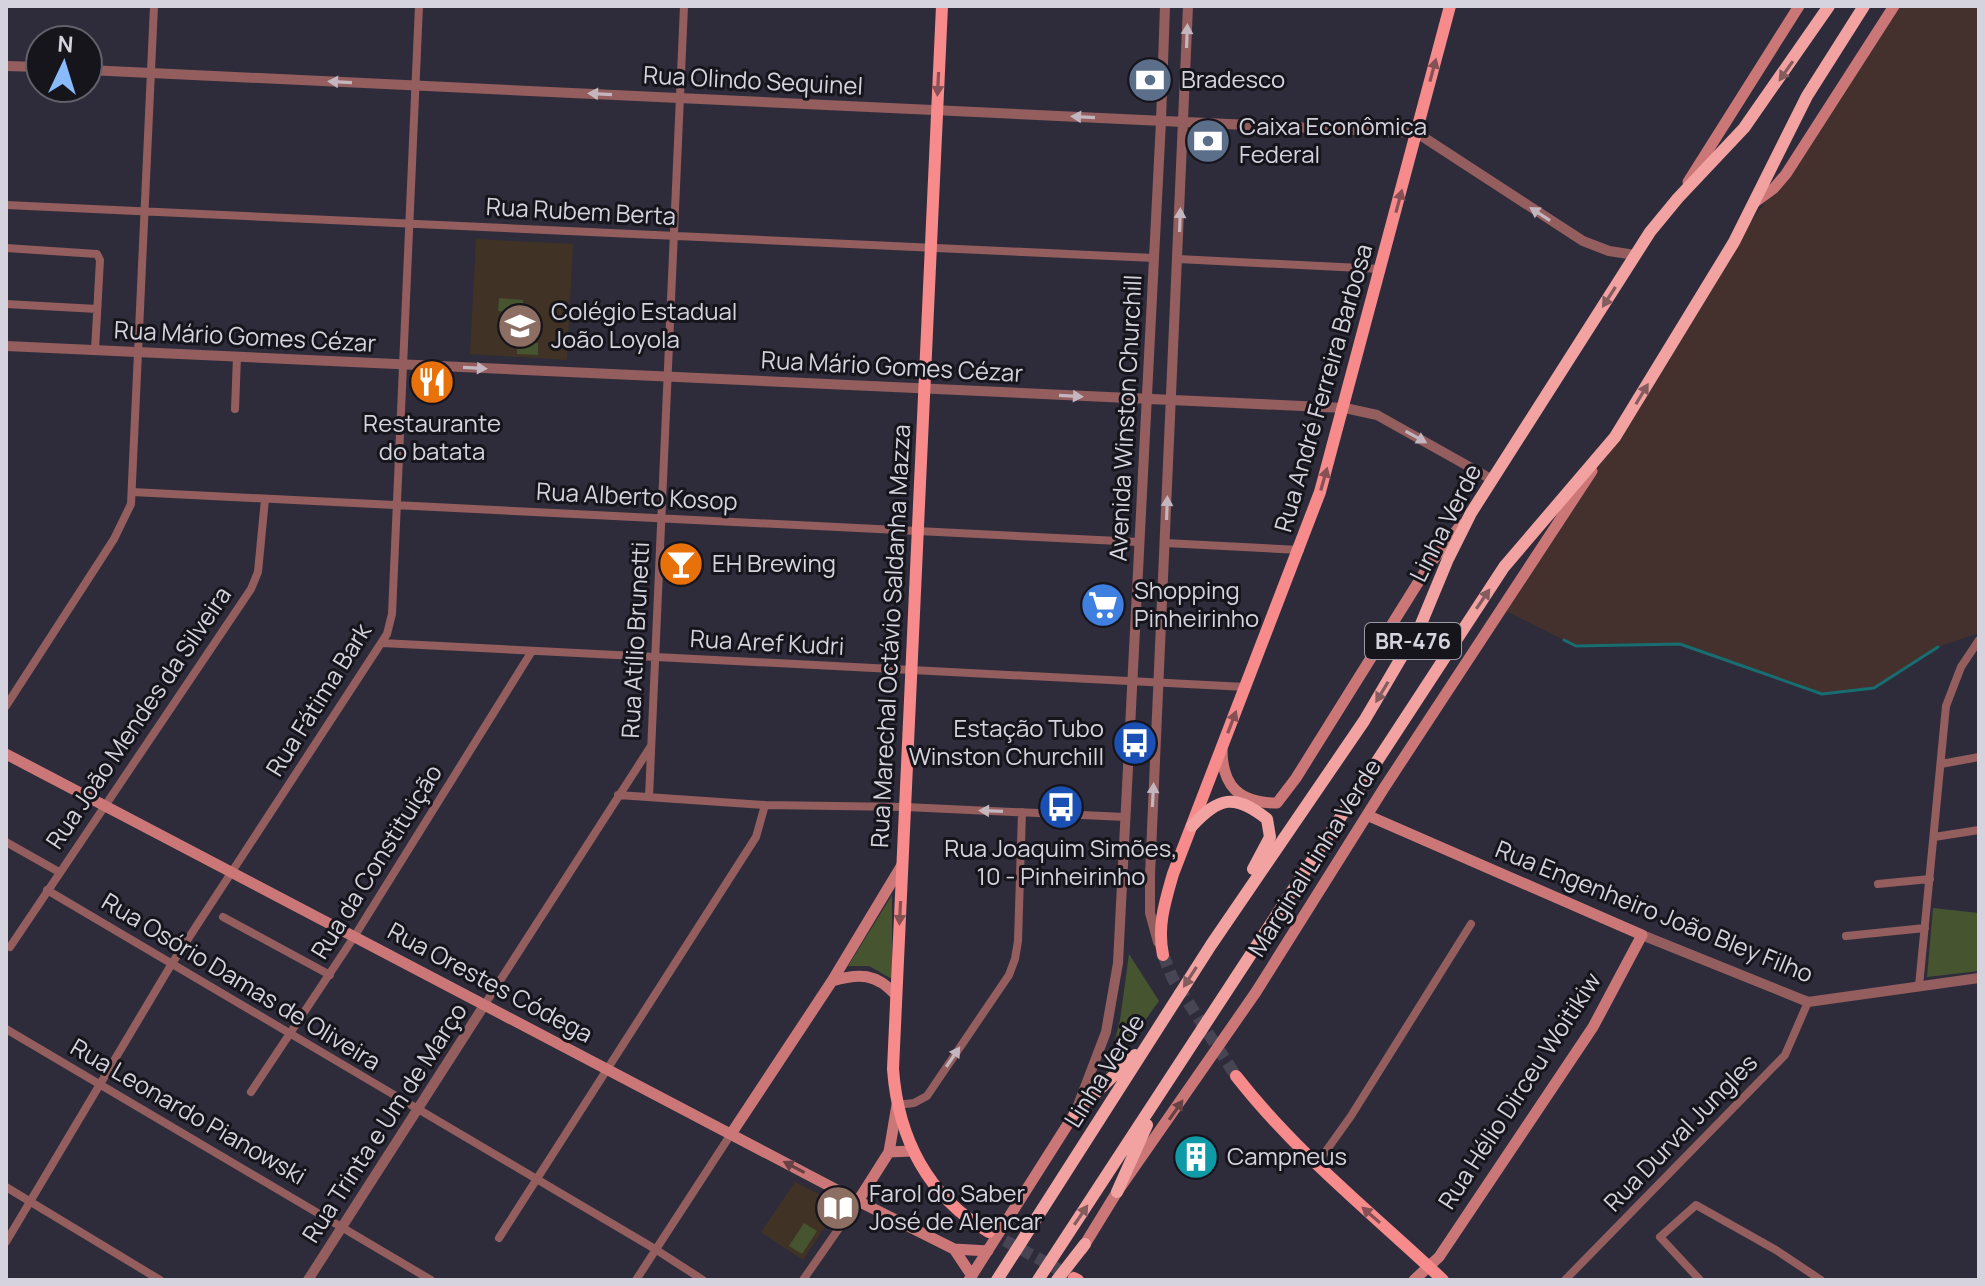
<svg xmlns="http://www.w3.org/2000/svg" width="1985" height="1286" font-family="Manrope,sans-serif">
<rect width="100%" height="100%" fill="#2e2c3b"/>
<path fill="#44302d" d="M1894,6H1979V633L1938,647L1874,688L1822,694L1680,644L1576,646L1502,609L1722,261L1786,174Z"/>
<path fill="#403325" d="M476,239L573,244L567,360L470,354Z
M795,1182L827,1198L830,1210L837,1218L835,1221L828,1222L803,1260L761,1232Z"/>
<path fill="#465430" d="M499,298L523,300V313L498,311Z
M517,342L538,343V355L517,354Z
M892,895V979L869,966H848Z
M1933,908L1979,913V971L1927,977Z
M1129,954L1159,1001L1106,1074L1120,1020Z
M804,1223L817,1231L802,1254L789,1246Z"/>
<g fill="none" stroke-linecap="round" stroke-linejoin="round">
<path stroke="#176d70" stroke-width="3" d="M1564,640L1576,646L1680,644L1822,694L1874,688L1938,647"/>
<path stroke="#474553" stroke-width="12" stroke-dasharray="12 6" stroke-linecap="butt" d="M1163,955L1173,979L1236,1076
M989,1232L1071,1276"/>
<path stroke="#935e5d" stroke-width="8" d="M6,205L1154,258
M6,248L97,254L100,260L95,350
M1178,259L1381,269
M6,304L97,309
M235,409L237,357
M132,492L1139,542
M1165,543L1300,550
M382,643L1246,687
M6,706L114,539L131,504L154,6
M1941,764L1979,757
M618,795L765,805L905,807L1125,817
M649,797L684,6
M1934,837L1979,830
M6,842L59,872
M1878,884L1930,879
M47,890L655,1249L703,1280
M223,917L330,975
M1846,936L1925,928
M10,947L251,589L258,572L265,499
M1919,986L1946,706L1961,667L1979,640
M485,1004L651,746
M6,1029L431,1280
M251,1092L354,937L532,651
M897,1105L914,1103L927,1096L1009,975L1015,959L1018,941L1022,812
M1316,1165L1351,1116L1471,924
M6,1187L160,1280
M499,1238L756,837L765,805
M6,1242L171,965L387,634L392,614L419,6
M636,1280L731,1134
M803,1280L858,1201
M1565,1280L1785,1055L1808,1002
M1700,1280L1660,1237L1696,1205L1776,1250L1821,1280"/>
<path stroke="#935e5d" stroke-width="10" d="M6,66L40,67
M88,70L1417,133L1583,241L1609,251L1635,255
M6,346L1345,408L1377,415L1491,479
M1642,935L1808,1002L1979,978
M1158,942L1150,913V875L1188,6
M1077,1108L1106,1032L1118,963L1161,121L1165,6
M308,1280L485,1004"/>
<path stroke="#c77" stroke-width="11" d="M1688,182L1799,6
M1755,202L1774,188L1786,174L1894,6
M1222,749C1222,787 1240,803 1277,803L1296,778L1429,565L1461,525
M6,754L858,1201L954,1249L988,1251
M1369,816L1642,935L1593,1027L1439,1257L1414,1280
M832,981C859,973 876,973 896,995
M731,1134L832,981L902,865
M889,1152L912,1151
M858,1201L889,1152L897,1105
M954,1249L972,1276
M1082,1249L1117,1192L1256,992L1384,788L1592,471
M969,1280L1075,1113"/>
<path stroke="#f78a8b" stroke-width="12" d="M942,6L893,1069C898,1138 928,1197 989,1232
M1163,955C1157,926 1165,902 1173,874L1320,492L1450,6
M1236,1076C1297,1154 1372,1213 1443,1280
M1074,1278L1078,1280"/>
<path stroke="#f2a2a1" stroke-width="12" d="M1192,826C1219,797 1234,793 1267,819L1270,837L1253,869
M1075,1113L1135,1055
M1117,1192L1147,1125
M997,1280L1211,945L1364,721L1421,624L1448,559L1471,513L1650,232L1678,198L1744,128L1829,6
M1038,1280L1504,567L1615,437L1734,242L1807,96L1864,6
M1057,1280L1085,1244"/>
</g>
<defs><path id="oneway-solid" d="M-6-.8H1V-3.2L6.5 0L1 3.2V.8H-6Z" transform="scale(2)"/></defs>
<g fill="#c4b6be">
<use href="#oneway-solid" transform="translate(1187 36) rotate(-88)"/>
<use href="#oneway-solid" transform="translate(340 82) rotate(-177)"/>
<use href="#oneway-solid" transform="translate(600 94) rotate(-177)"/>
<use href="#oneway-solid" transform="translate(1083 117) rotate(-177)"/>
<use href="#oneway-solid" transform="translate(1540 214) rotate(-147)"/>
<use href="#oneway-solid" transform="translate(1180 220) rotate(-88)"/>
<use href="#oneway-solid" transform="translate(475 368) rotate(3)"/>
<use href="#oneway-solid" transform="translate(1071 396) rotate(3)"/>
<use href="#oneway-solid" transform="translate(1416 437) rotate(29)"/>
<use href="#oneway-solid" transform="translate(1167 508) rotate(-88)"/>
<use href="#oneway-solid" transform="translate(1153 795) rotate(-87)"/>
<use href="#oneway-solid" transform="translate(991 811) rotate(-178)"/>
<use href="#oneway-solid" transform="translate(953 1057) rotate(-56)"/>
</g>
<g fill="#865054">
<use href="#oneway-solid" transform="translate(1433 70) rotate(-75)"/>
<use href="#oneway-solid" transform="translate(938 84) rotate(93)"/>
<use href="#oneway-solid" transform="translate(1399 201) rotate(-75)"/>
<use href="#oneway-solid" transform="translate(1324 479) rotate(-74)"/>
<use href="#oneway-solid" transform="translate(1232 722) rotate(-69)"/>
<use href="#oneway-solid" transform="translate(900 913) rotate(93)"/>
<use href="#oneway-solid" transform="translate(1371 1215) rotate(-139)"/>
</g>
<g fill="#845c5e">
<use href="#oneway-solid" transform="translate(1786 71) rotate(125)"/>
<use href="#oneway-solid" transform="translate(1609 297) rotate(123)"/>
<use href="#oneway-solid" transform="translate(1642 394) rotate(-59)"/>
<use href="#oneway-solid" transform="translate(1483 599) rotate(-56)"/>
<use href="#oneway-solid" transform="translate(1382 692) rotate(121)"/>
<use href="#oneway-solid" transform="translate(1190 977) rotate(123)"/>
<use href="#oneway-solid" transform="translate(1081 1215) rotate(-56)"/>
</g>
<g fill="#684145">
<use href="#oneway-solid" transform="translate(1176 1110) rotate(-55)"/>
<use href="#oneway-solid" transform="translate(794 1167) rotate(-152)"/>
</g>
<defs>
<g id="bank-disc" transform="scale(2.3)"><circle r="9.5" fill="#5c6f8a" stroke="#16151c"/><path d="M-6-4H6V4H-6ZM0-2.3a2.3 2.3 0 1 0 0 4.6a2.3 2.3 0 1 0 0-4.6Z" fill="#fff"/></g>
<g id="school-disc" transform="scale(2.3)"><circle r="9.5" fill="#8d6e63" stroke="#16151c"/><path d="M0-5L7-2L0 1L-7-2ZM-4 1L0 2.5L4 1V4Q0 6-4 4Z" fill="#fff"/></g>
<g id="restaurant-disc" transform="scale(2.3)"><circle r="9.5" fill="#e8710a" stroke="#16151c"/><path d="M-5-6h1v4h1v-4h1v4h1v-4h1v5L-1.5 .5V6h-2V.5L-5-1ZM5-6V6H3V1.5H1.5Q1.5-4 5-6Z" fill="#fff"/></g>
<g id="bar-disc" transform="scale(2.3)"><circle r="9.5" fill="#e8710a" stroke="#16151c"/><path d="M-6-5H6L.8 .8V4.5H3.5V6h-7V4.5H-.8V.8Z" fill="#fff"/></g>
<g id="supermarket-disc" transform="scale(2.3)"><circle r="9.5" fill="#3f7fe0" stroke="#16151c"/><path d="M-6-5.5h2.5l.6 2H6L4.5 2H-2.5L-4.4-4H-6ZM-1.5 3.2a1.3 1.3 0 1 0 .1 0ZM3 3.2a1.3 1.3 0 1 0 .1 0Z" fill="#fff"/></g>
<g id="bus-disc" transform="scale(2.3)"><circle r="9.5" fill="#1a4fb4" stroke="#16151c"/><path d="M-5-6H5V4H4V6H2V4H-2V6H-4V4H-5ZM-3.5-4V0h7V-4ZM-3.5 1.2v1.5H-2V1.2ZM2 1.2v1.5H3.5V1.2Z" fill="#fff"/></g>
<g id="building-disc" transform="scale(2.3)"><circle r="9.5" fill="#0f9aa8" stroke="#16151c"/><path d="M-4-6H4V6H1V3H-1V6H-4ZM-2.5-4.3h1.7v1.8h-1.7ZM.8-4.3h1.7v1.8H.8ZM-2.5-1h1.7V.8h-1.7ZM.8-1h1.7V.8H.8Z" fill="#fff"/></g>
<g id="library-disc" transform="scale(2.3)"><circle r="9.5" fill="#8d6e63" stroke="#16151c"/><path d="M-6-4Q-3-5.5-.7-3.5V5Q-3 3-6 4ZM6-4Q3-5.5 .7-3.5V5Q3 3 6 4Z" fill="#fff"/></g>
</defs>
<g fill-rule="evenodd">
<use href="#bank-disc" x="1150" y="80"/>
<use href="#bank-disc" x="1208" y="141"/>
<use href="#school-disc" x="520" y="326"/>
<use href="#restaurant-disc" x="432" y="382"/>
<use href="#bar-disc" x="681" y="564"/>
<use href="#supermarket-disc" x="1103" y="605"/>
<use href="#bus-disc" x="1135" y="743"/>
<use href="#bus-disc" x="1061" y="807"/>
<use href="#building-disc" x="1196" y="1157"/>
<use href="#library-disc" x="838" y="1208"/>
</g>
<g text-anchor="middle" stroke-width="6" stroke-linejoin="round" paint-order="stroke">
<rect fill="#16151c" stroke="#9b9aa4" stroke-width="2" x="1365" y="623" width="96" height="36" rx="6"/>
<g font-size="22" font-weight="bold" fill="#d4d3de">
<text x="1413" y="649">BR-476</text>
</g>
<g font-size="24" fill="#d4d3de" stroke="#16151c" text-anchor="start">
<text x="1181" y="88">Bradesco</text>
<text x="1239" y="135">Caixa Econômica<tspan x="1239" dy="28">Federal</tspan></text>
<text x="551" y="320">Colégio Estadual<tspan x="551" dy="28">João Loyola</tspan></text>
<text x="432" y="432" text-anchor="middle">Restaurante<tspan x="432" dy="28">do batata</tspan></text>
<text x="712" y="572">EH Brewing</text>
<text x="1134" y="599">Shopping<tspan x="1134" dy="28">Pinheirinho</tspan></text>
<text x="1104" y="737" text-anchor="end">Estação Tubo<tspan x="1104" dy="28">Winston Churchill</tspan></text>
<text x="1061" y="857" text-anchor="middle">Rua Joaquim Simões,<tspan x="1061" dy="28">10 - Pinheirinho</tspan></text>
<text x="1227" y="1165">Campneus</text>
<text x="869" y="1202">Farol do Saber<tspan x="869" dy="28">José de Alencar</tspan></text>
</g>
<g font-size="24" fill="#d4d3de" stroke="#16151c">
<text transform="translate(753 81) rotate(3)" y="8">Rua Olindo Sequinel</text>
<text transform="translate(581 212) rotate(3)" y="8">Rua Rubem Berta</text>
<text transform="translate(245 337) rotate(3)" y="8">Rua Mário Gomes Cézar</text>
<text transform="translate(892 367) rotate(3)" y="8">Rua Mário Gomes Cézar</text>
<text transform="translate(1324 388) rotate(-74)" y="8">Rua André Ferreira Barbosa</text>
<text transform="translate(1126 418) rotate(-87)" y="8">Avenida Winston Churchill</text>
<text transform="translate(637 497) rotate(3)" y="8">Rua Alberto Kosop</text>
<text transform="translate(1446 523) rotate(-63)" y="8">Linha Verde</text>
<text transform="translate(891 636) rotate(-87)" y="8">Rua Marechal Octávio Saldanha Mazza</text>
<text transform="translate(636 640) rotate(-87)" y="8">Rua Atílio Brunetti</text>
<text transform="translate(767 643) rotate(3)" y="8">Rua Aref Kudri</text>
<text transform="translate(319 700) rotate(-58)" y="8">Rua Fátima Bark</text>
<text transform="translate(139 718) rotate(-56)" y="8">Rua João Mendes da Silveira</text>
<text transform="translate(1315 858) rotate(-58)" y="8">Marginal Linha Verde</text>
<text transform="translate(377 862) rotate(-58)" y="8">Rua da Constituição</text>
<text transform="translate(1654 912) rotate(22)" y="8">Rua Engenheiro João Bley Filho</text>
<text transform="translate(241 982) rotate(31)" y="8">Rua Osório Damas de Oliveira</text>
<text transform="translate(490 983) rotate(28)" y="8">Rua Orestes Códega</text>
<text transform="translate(1105 1071) rotate(-58)" y="8">Linha Verde</text>
<text transform="translate(1520 1091) rotate(-57)" y="8">Rua Hélio Dirceu Woitikiw</text>
<text transform="translate(188 1112) rotate(30)" y="8">Rua Leonardo Pianowski</text>
<text transform="translate(385 1123) rotate(-57)" y="8">Rua Trinta e Um de Março</text>
<text transform="translate(1681 1133) rotate(-46)" y="8">Rua Durval Jungles</text>
</g>
</g>
<rect width="1985" height="1286" fill="none" stroke="#d4d3de" stroke-width="16"/>
<g transform="translate(64 64) rotate(4)"><circle r="38" fill="#16151c" stroke="#62616a" stroke-width="2"/>
<path d="M0-6L14 30L0 20L-14 30Z" fill="#89bafc"/>
<text y="-12" font-size="22" font-weight="bold" text-anchor="middle" fill="#d4d3de">N</text>
</g>
</svg>
